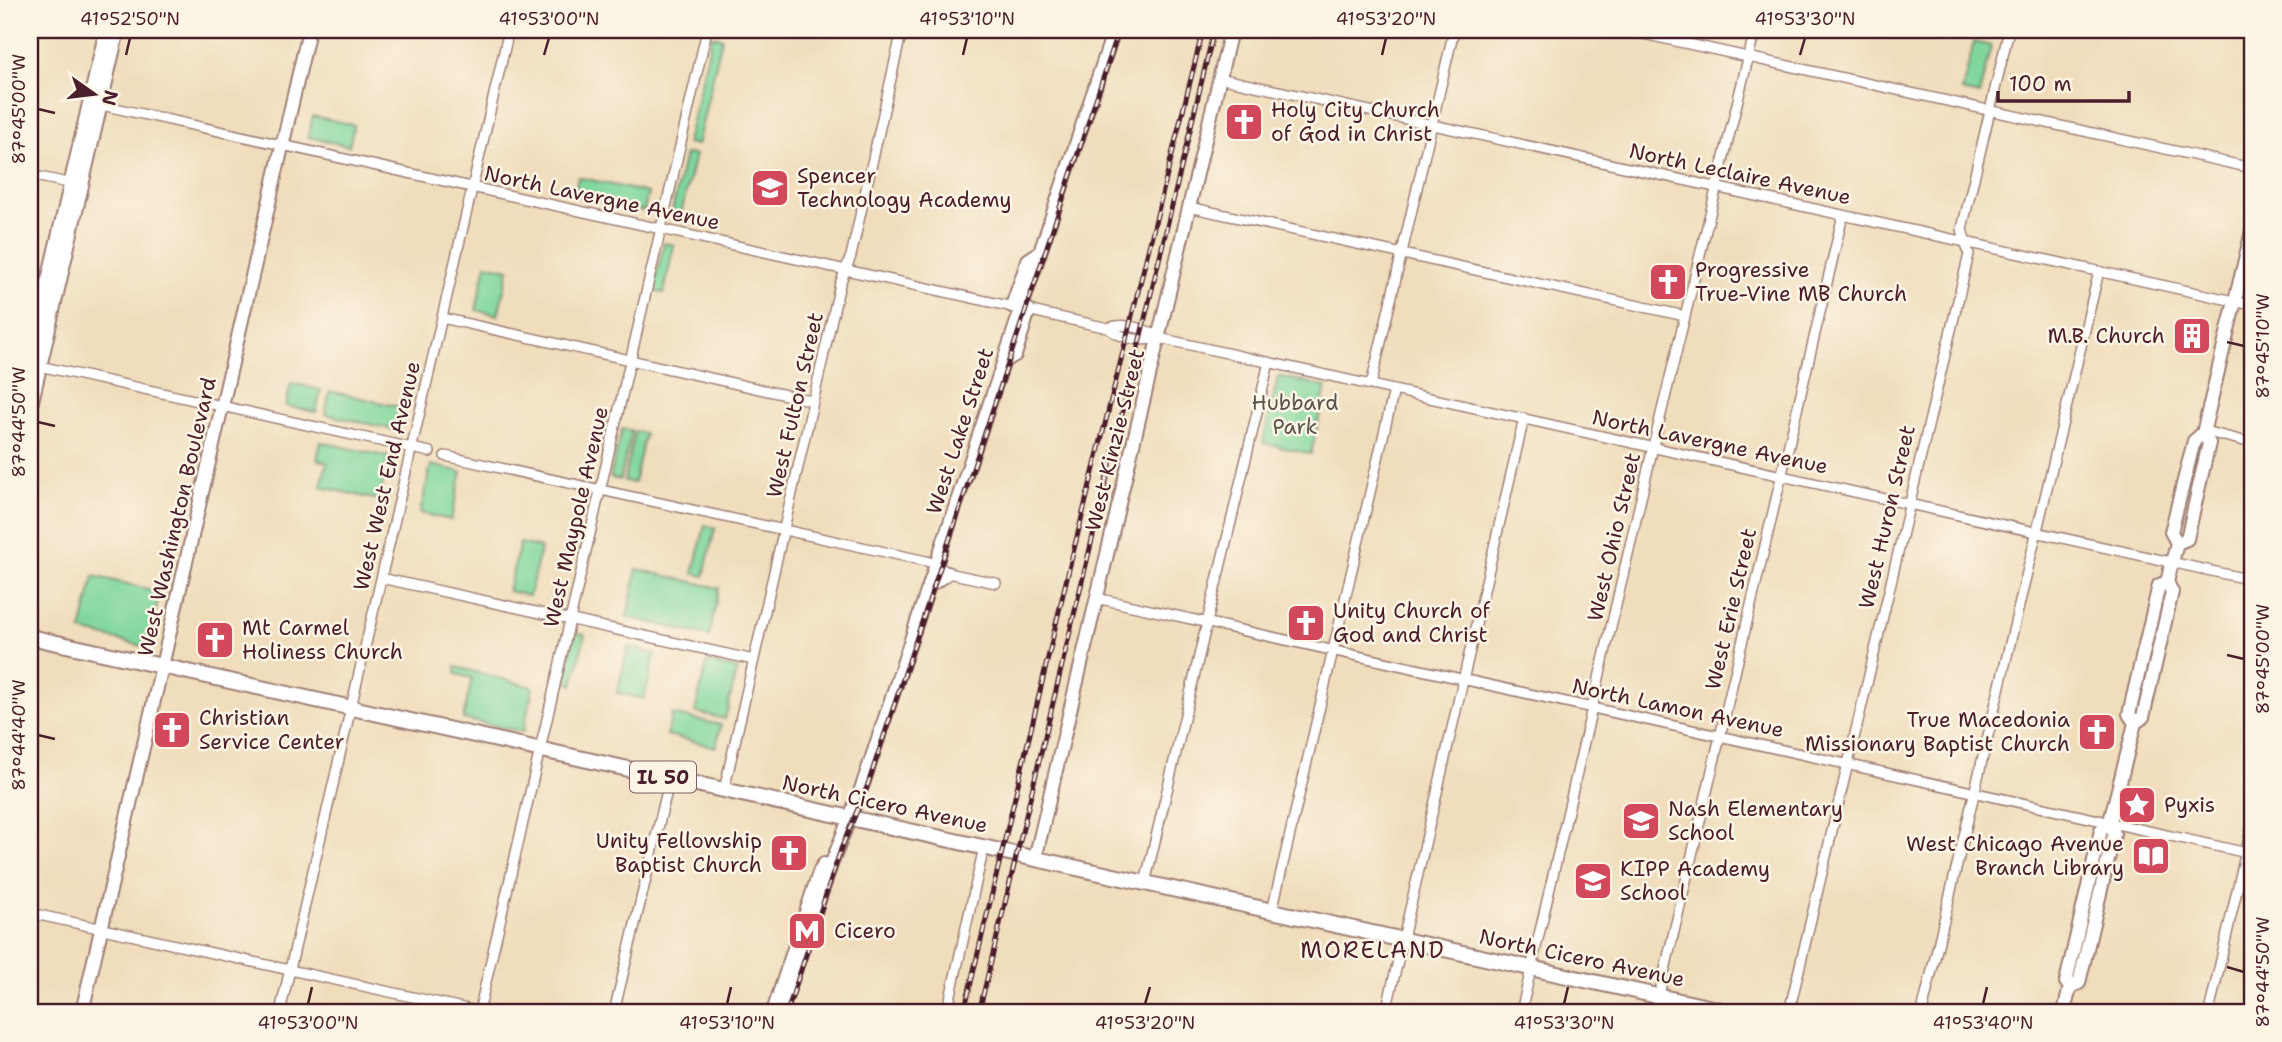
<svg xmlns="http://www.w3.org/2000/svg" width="2282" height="1042" font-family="'Shantell Sans',sans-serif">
<rect width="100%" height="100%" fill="#fcf5e5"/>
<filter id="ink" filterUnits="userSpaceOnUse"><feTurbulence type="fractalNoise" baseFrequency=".0143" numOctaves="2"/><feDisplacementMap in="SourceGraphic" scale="14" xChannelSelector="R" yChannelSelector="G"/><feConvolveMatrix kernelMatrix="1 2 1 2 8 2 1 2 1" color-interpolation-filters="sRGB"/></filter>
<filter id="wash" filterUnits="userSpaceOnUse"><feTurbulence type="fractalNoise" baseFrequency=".00686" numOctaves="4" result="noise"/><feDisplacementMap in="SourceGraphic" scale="28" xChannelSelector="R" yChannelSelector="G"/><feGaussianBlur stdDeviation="1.57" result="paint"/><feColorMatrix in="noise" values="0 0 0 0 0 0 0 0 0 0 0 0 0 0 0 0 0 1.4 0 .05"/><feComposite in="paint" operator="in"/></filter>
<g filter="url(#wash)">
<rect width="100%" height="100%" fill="#f0ddbc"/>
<path fill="#80d79c" stroke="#657b64" stroke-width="2" d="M712,36L722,38L697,145L687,143Z
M1974,42L1991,46L1979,95L1962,91Z
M313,116L354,125L349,146L308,137Z
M685,154L695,155L680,218L671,216Z
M578,177L648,193L644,211L574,195Z
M664,243L674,245L664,293L653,291Z
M486,264L509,269L498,315L476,310Z
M1278,376L1326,387L1311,454L1263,443Z
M291,383L321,390L316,412L286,406Z
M330,391L400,407L395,430L325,414Z
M622,429L632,431L620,480L610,478Z
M635,431L645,434L634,483L624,481Z
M321,442L389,457L379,500L321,487L327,462L317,460Z
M431,465L462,472L451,520L420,513Z
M705,525L715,528L704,576L693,573Z
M520,543L541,548L529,596L508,591Z
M637,569L719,588L709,636L627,617Z
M94,576L160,592L147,647L81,631Z
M574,633L585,635L573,685L563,680Z
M628,647L655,654L644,699L617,693Z
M707,662L737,669L725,719L695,712Z
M456,667L533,687L523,732L463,719L472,678L456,674Z
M672,714L721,725L716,747L667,735Z"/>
</g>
<g filter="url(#ink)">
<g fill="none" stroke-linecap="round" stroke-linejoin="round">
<g stroke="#9d7e74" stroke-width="12">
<path id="street" d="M1625,30L2252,168
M1219,78L2252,305
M97,104L1108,328C1121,339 1143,342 1159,338
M30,175L73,184
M1189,207L1685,316
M442,318L813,401
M1108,328C1123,322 1146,328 1159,338L2252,580
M30,364L430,452
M1371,385L1454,30
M2204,431L2252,443
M445,456L926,561L936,564L948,573L996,583
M381,578L754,660
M1096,598L2252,854
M724,790L840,284L851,256L902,30
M1145,883L1269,362
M1272,911L1394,390
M30,913L481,1012
M280,1012L509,30
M479,1012L707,30
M614,1012L670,778
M947,1012L984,847
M1386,1012L1524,418
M1521,1012L1653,447L1755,30
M1655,1012L1843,215
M1789,1012L1969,254L1962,229L2009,30
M1922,1012L2099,271
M2209,1012L2252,825"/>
</g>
<g stroke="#9d7e74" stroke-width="16">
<path id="secondary" d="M2241,30L2252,32
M1012,306L1028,260L1040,252
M30,358L106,30
M1004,361L1015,355L1029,310
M30,410L118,30
M2177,543L2171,532L2194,441L2203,433L2252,231
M929,586L948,573
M2135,723L2129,714L2159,585L2167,582
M1035,859L1231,30
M2070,987L2079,983L2114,834L2110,821L2135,723L2143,717L2172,592L2167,582L2177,543L2187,539L2209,443L2203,433
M82,1012L309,30
M773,1012L820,870L824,864
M781,1012L831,865L863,784L1114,30
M2064,1012L2070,987L2066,982L2101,830L2110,821"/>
</g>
<g stroke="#9d7e74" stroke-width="18">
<path id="primary" d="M30,637L1730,1012"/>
</g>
<use href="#street" stroke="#fff" stroke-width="9"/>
<use href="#secondary" stroke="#fff" stroke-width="12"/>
<use href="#primary" stroke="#fff" stroke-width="14"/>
<g stroke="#4a1f2b" stroke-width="5">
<path id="rail" d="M787,1012L841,849L867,787L1119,30
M964,1012L1069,569L1203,30
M979,1012L1214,30"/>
</g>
<use href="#rail" stroke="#fcf5e5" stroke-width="2.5" stroke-dasharray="8" stroke-linecap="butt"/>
</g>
</g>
<path fill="none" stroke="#4a1f2b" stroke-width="2.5" d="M126,55L130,38M544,55L549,38M963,55L967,38M1382,55L1386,38M1800,55L1805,38M38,109L55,113M2227,342L2244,346M38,422L55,426M2227,655L2244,659M38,735L55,739M2227,967L2244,972M308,1004L312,987M727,1004L731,987M1145,1004L1150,987M1564,1004L1568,987M1983,1004L1987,987"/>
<defs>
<g id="church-square" transform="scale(2.0125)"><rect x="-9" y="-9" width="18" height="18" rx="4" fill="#d1495b" stroke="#fcf5e5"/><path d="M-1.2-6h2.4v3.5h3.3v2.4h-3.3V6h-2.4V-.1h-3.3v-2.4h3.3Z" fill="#fff"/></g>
<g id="school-square" transform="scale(2.0125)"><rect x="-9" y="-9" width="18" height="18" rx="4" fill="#d1495b" stroke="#fcf5e5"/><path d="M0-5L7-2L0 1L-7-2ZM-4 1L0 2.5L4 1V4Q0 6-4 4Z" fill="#fff"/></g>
<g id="building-square" transform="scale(2.0125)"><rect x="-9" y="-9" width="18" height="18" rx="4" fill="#d1495b" stroke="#fcf5e5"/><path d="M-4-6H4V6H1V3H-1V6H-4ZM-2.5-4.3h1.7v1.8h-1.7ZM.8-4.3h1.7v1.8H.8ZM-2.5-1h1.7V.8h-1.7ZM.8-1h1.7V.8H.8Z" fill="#fff"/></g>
<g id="sight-square" transform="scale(2.0125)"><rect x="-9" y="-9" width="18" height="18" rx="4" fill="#d1495b" stroke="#fcf5e5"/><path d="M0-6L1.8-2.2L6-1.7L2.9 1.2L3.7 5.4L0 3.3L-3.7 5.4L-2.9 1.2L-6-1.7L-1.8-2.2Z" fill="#fff"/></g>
<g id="library-square" transform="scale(2.0125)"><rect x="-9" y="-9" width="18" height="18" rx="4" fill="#d1495b" stroke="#fcf5e5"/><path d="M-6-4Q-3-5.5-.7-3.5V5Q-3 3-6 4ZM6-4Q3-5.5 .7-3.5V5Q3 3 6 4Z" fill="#fff"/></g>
<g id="metro-square" transform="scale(2.0125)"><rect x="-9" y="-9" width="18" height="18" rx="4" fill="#d1495b" stroke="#fcf5e5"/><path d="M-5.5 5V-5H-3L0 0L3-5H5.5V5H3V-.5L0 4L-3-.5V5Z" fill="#fff"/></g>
</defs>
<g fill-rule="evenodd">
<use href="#church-square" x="1244" y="122"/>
<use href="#school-square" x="770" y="188"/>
<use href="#church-square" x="1668" y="282"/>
<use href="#building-square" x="2192" y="336"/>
<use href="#church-square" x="1306" y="623"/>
<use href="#church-square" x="215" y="640"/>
<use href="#church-square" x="172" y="730"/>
<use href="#church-square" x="2097" y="732"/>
<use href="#sight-square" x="2137" y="805"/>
<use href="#school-square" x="1641" y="821"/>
<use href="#church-square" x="789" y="853"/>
<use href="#library-square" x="2151" y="856"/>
<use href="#school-square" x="1593" y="881"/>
<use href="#metro-square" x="807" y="931"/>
</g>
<g text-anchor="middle" stroke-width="5" stroke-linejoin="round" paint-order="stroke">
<rect fill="#fcf5e5" stroke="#7f5f63" stroke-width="2" x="630" y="761.5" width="66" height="31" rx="5"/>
<g font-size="19" font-weight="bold" fill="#4a1f2b">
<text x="663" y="784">IL 50</text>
</g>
<g font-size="21" fill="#4a1f2b" stroke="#fcf5e5" text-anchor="start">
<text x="1271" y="117">Holy City Church<tspan x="1271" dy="24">of God in Christ</tspan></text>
<text x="797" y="183">Spencer<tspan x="797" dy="24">Technology Academy</tspan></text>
<text x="1695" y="277">Progressive<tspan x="1695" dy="24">True-Vine MB Church</tspan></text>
<text x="2165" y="343" text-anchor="end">M.B. Church</text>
<text x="1333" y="618">Unity Church of<tspan x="1333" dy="24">God and Christ</tspan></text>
<text x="242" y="635">Mt Carmel<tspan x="242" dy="24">Holiness Church</tspan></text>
<text x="199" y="725">Christian<tspan x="199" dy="24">Service Center</tspan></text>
<text x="2070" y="727" text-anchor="end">True Macedonia<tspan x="2070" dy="24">Missionary Baptist Church</tspan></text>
<text x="2164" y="812">Pyxis</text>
<text x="1668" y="816">Nash Elementary<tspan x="1668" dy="24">School</tspan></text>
<text x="762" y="848" text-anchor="end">Unity Fellowship<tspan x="762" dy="24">Baptist Church</tspan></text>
<text x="2124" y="851" text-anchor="end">West Chicago Avenue<tspan x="2124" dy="24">Branch Library</tspan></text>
<text x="1620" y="876">KIPP Academy<tspan x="1620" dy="24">School</tspan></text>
<text x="834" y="938">Cicero</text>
</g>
<g font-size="21" fill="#4a1f2b" stroke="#fcf5e5">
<text transform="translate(1740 174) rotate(12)" y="7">North Leclaire Avenue</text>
<text transform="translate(602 198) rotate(12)" y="7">North Lavergne Avenue</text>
<text transform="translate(795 405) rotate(-77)" y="7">West Fulton Street</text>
<text transform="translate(960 431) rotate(-72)" y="7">West Lake Street</text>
<text transform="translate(1115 440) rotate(-76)" y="7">West Kinzie Street</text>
<text transform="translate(1710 442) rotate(12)" y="7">North Lavergne Avenue</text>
<text transform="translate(387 476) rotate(-77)" y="7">West West End Avenue</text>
<text transform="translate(177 517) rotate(-77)" y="7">West Washington Boulevard</text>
<text transform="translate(576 517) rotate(-77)" y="7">West Maypole Avenue</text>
<text transform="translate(1887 517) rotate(-77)" y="7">West Huron Street</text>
<text transform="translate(1614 537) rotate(-77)" y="7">West Ohio Street</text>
<text transform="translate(1731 609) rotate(-77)" y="7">West Erie Street</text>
<text transform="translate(1678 708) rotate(12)" y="7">North Lamon Avenue</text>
<text transform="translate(885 804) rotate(12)" y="7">North Cicero Avenue</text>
<text transform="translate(1582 958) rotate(12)" y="7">North Cicero Avenue</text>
</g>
<g font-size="21" fill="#5a564d" stroke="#fcf5e5">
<text x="1295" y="410">Hubbard<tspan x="1295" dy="24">Park</tspan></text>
</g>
<g font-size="23" letter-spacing="2" fill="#4a1f2b" stroke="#fcf5e5">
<text x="1373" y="958">MORELAND</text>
</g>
</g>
<rect width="2282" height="1042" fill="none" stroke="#fcf5e5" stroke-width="77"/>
<g transform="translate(94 94) rotate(104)" stroke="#fcf5e5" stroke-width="5" paint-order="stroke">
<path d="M0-5L12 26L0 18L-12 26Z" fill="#4a1f2b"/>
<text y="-10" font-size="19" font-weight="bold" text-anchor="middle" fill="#4a1f2b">N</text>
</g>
<path d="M1998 91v10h131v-10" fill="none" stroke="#4a1f2b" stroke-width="3.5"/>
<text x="2009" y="91" font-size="21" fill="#4a1f2b" stroke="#fcf5e5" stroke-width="5" paint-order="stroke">100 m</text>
<rect x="38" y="38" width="2206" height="966" fill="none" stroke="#4a1f2b" stroke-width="2.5"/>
<g font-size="18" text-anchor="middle" fill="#4a1f2b">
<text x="130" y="25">41°52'50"N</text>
<text x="549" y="25">41°53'00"N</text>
<text x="967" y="25">41°53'10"N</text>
<text x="1386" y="25">41°53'20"N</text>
<text x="1805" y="25">41°53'30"N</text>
<text transform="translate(19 109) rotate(-90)" y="6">87°45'00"W</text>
<text transform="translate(2263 346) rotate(-90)" y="6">87°45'10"W</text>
<text transform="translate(19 422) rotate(-90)" y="6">87°44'50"W</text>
<text transform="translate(2263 659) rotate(-90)" y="6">87°45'00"W</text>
<text transform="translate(19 735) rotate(-90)" y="6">87°44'40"W</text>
<text transform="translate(2263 972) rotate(-90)" y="6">87°44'50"W</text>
<text x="308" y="1029">41°53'00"N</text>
<text x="727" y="1029">41°53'10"N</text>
<text x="1145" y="1029">41°53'20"N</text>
<text x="1564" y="1029">41°53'30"N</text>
<text x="1983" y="1029">41°53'40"N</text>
</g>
</svg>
